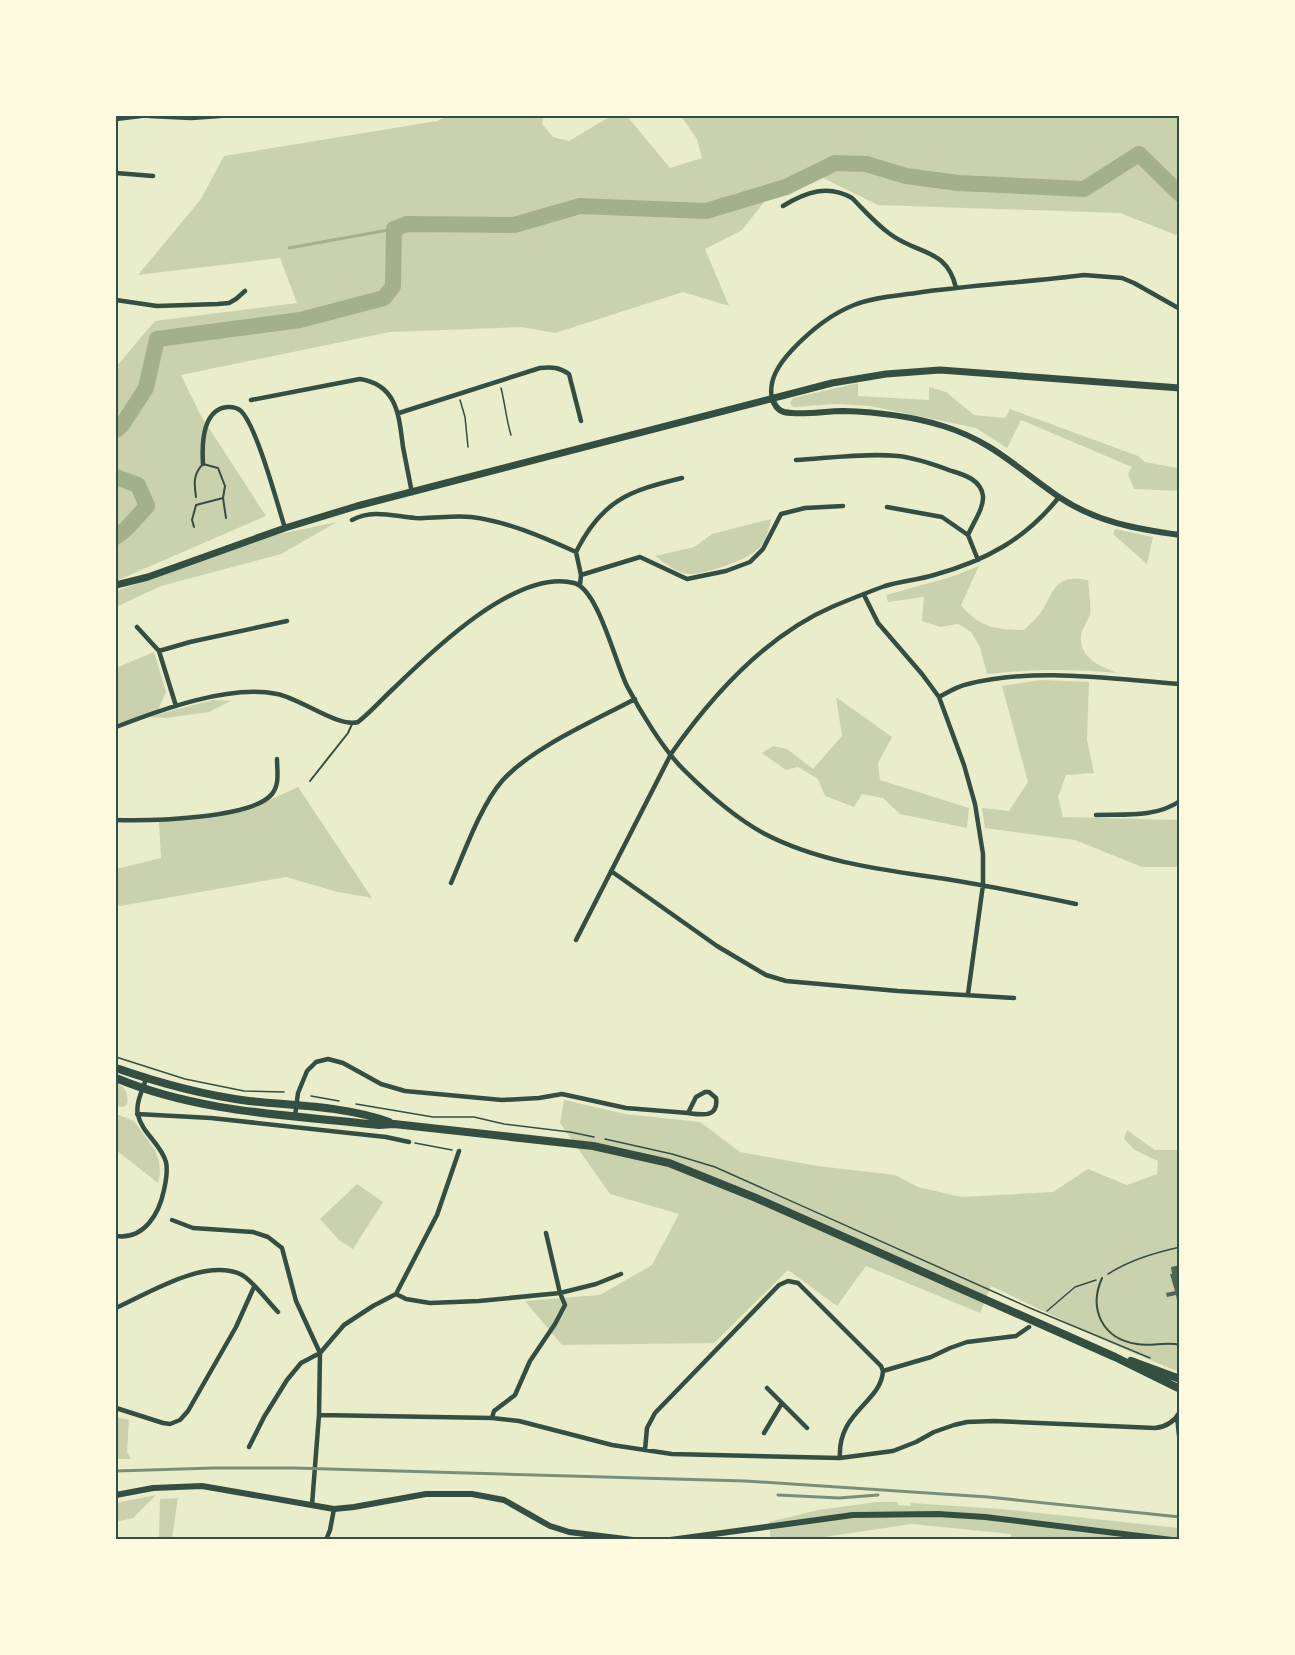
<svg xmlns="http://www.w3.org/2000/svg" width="1295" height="1655" font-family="'Fira Sans',sans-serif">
<rect width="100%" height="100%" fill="#e9edc9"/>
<path fill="#cad2ad" d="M447,116H543L542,124L553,137L569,141L611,116H627L670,168L702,158L697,139L681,116H1179V236L1120,213L878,205L823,178L773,191L742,230L705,249L729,306L683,292L555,333L522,327L390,332L181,375L201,416L266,516L116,581V367L155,321L297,303L280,258L138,275L201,199L224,156L437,121Z
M858,383V396L929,400V387L946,392L974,415L1005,418L1010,409L1138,456L1145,462L1177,468L1179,465V491L1134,489L1128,474L1132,467L1021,420L1007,448L976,428L870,406L836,404L794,407L790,404L793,398Z
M771,519C769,530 766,541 758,549C747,560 704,575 688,574C676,573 665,563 655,556L694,547L712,534Z
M337,522L281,554L161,586L116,607V591L275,535Z
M1115,529L1153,537L1147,564L1113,534Z
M979,566L961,605C979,627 996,630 1024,630C1028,625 1035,621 1038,616C1055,595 1051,573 1088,580C1089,591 1091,603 1090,614C1088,621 1082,628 1081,636C1079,658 1101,667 1118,673C1074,669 1031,669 987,674L980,647L971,632L958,624L940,627L922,621L924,597L888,602L886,595L951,577Z
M154,652L166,692L158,710L116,727V668Z
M1041,680L1089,682L1087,740L1094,773L1066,775L1058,797L1063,817L1179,820V867H1142L1075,840L985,828L982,808L1009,811L1028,782L1002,686Z
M836,697L892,737L878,763L880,780L969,808L967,828L900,814L883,798L862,794L854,807L825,796L818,779L798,767L786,770L762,753L773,746L787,749L813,769L842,736Z
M213,700L231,701L209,712L166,718L148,717Z
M298,787L372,898L338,892L286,877L120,906L116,905V869L161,858L159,822L213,814L265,802Z
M116,1082C125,1087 129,1094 127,1104L124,1107L116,1106Z
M564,1100L625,1114L700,1122L740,1152L818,1166L895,1175L918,1187L961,1197L1053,1192L1088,1169L1127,1185L1157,1174L1158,1161L1135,1150L1124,1139L1127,1130L1155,1150H1179V1372L1117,1346L991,1286L980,1313L866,1266L837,1306L788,1270L714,1343L562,1345L525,1301L600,1295L652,1265L679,1214L610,1194L560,1123Z
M116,1114L134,1121L155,1150L159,1161L160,1174L158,1183L116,1150Z
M357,1184L383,1202L353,1249L339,1240L320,1219Z
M116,1417L129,1420L127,1452L131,1459H116Z
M156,1495L133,1518L116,1522V1503Z
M178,1498L172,1539H159L160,1499Z
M877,1502H898V1505L910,1506L911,1503L1001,1509L1179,1528L1180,1539H1011V1534L912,1524L811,1539L771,1540L769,1522L818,1510Z"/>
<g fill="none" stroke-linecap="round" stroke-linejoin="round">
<path stroke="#a3b18a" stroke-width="3" d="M289,248L394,229"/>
<path stroke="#a3b18a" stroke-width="16" d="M116,430L122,425L146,388L157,339L300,320L384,298L393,286L394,229L407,224L514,225L580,206L706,211L786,187L835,163L866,164L906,176L958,183L1084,189L1139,154L1180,194
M116,477L138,485L147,506L126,529L116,537"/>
</g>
<path fill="#4f6655" d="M1180,1265V1299L1177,1300L1176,1295L1167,1297L1166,1293L1175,1291L1170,1274H1172L1171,1267Z"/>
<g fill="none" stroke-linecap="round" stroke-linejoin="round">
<path stroke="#344e41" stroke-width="1.5" d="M501,388C505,403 506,419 511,435
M460,400L465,417L468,447
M116,1057L185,1079L244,1091L284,1092
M311,1096L339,1101
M356,1104L433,1117H474L504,1124L570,1132L594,1137
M605,1139L672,1154L715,1167L1030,1308L1150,1358
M415,1143L452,1150
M1108,1274C1130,1260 1154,1253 1180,1247
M1047,1311L1075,1287L1096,1280"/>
<path stroke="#344e41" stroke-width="2" d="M223,498L226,518
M194,527L192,520L196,505L223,498L225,486L218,468L203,464C193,474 194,484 196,497
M310,781L348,733L352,724
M1102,1278C1088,1310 1103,1339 1137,1344C1151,1347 1166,1341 1180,1345"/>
<path stroke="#344e41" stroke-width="4.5" d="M149,116L191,118L220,116
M116,119L141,116
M116,173L153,176
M783,206C806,192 828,184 852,198C865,211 876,224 890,234C918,255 947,248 956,288
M116,300L157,306L218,304L229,303L236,299L245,291
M772,399C768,380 779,364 792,350C809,332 831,314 854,305C873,297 896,296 916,293C972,285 1029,282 1084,275L1122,278L1134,283L1180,309
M251,400L360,379C398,385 399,417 403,447C406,462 409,477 412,493
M399,413L540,368C552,367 559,367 569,374L581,421
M796,460C829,458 865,453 898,456C917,458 935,465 952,471C965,475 981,480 983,496C984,508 973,523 968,535L978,560
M203,464C202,448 202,423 215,412C222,406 234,405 241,411C257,427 277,503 285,528
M887,507L942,517L968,535
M352,520C373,509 392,516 415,518C433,519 452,515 471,517C506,521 543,537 576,552L581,575L580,585
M576,552C602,500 629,491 682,478
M581,575L640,557L687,579L726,571L750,562L763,549L781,514L805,508L843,506
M864,595L878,623L922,674L939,697L964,765L975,804L983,854V885L968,994
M137,627L159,651L176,706
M159,651L190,642L287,621
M939,697C948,692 958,686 968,684C1036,667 1111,679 1180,684
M116,727C160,710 230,684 277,694C300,698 338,728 358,722C371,712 382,699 394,688C432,651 517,568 574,583C598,589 615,662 627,686C640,711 663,749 683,769C705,791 737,819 765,834C821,863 885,870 946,879C990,886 1033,895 1076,904
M1096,815C1124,814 1155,818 1180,801
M116,820C148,821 252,819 272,794C280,784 277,771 277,759
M611,871L717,946L766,975L786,981L898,991L1014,998
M451,883C464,853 481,805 502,781C531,748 596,720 635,699
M576,940L671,754C713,694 766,635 834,606C851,599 868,592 885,586C901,581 918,580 934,575C985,561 1026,539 1059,497
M705,1092H709L716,1098C719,1118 702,1115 688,1113L696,1097Z
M137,1114L211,1118L386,1137L409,1142
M295,1116L298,1093L307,1071L316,1062L328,1059L343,1063L381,1084L405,1091L502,1100L539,1098L562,1094L626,1108L688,1113
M172,1220L193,1228L253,1232L268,1237L282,1248L296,1301L320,1353L319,1415L312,1505
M116,1236C144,1240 159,1214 164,1190C166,1181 168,1171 166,1162C161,1144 142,1133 138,1115C135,1104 143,1089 146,1079
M396,1294L406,1299L430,1303L479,1301L560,1293L596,1284L621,1274
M116,1308C149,1293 206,1257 242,1275C253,1281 268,1302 278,1312
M883,1371L931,1357L950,1348L967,1342L1016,1336L1029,1327
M767,1388L807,1428
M116,1408L163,1423L170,1424L180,1420L188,1411L236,1327L254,1287
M319,1415L492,1418L519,1421L612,1445L672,1454L840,1458L893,1451L916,1442L934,1432L954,1425L967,1422L994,1421L1155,1428C1166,1427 1174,1422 1180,1412
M1177,1416L1180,1445
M492,1418L494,1411L515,1395L530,1361L555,1324L565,1305L560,1293L546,1233
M764,1433L782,1403
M249,1447L264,1417L287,1380L301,1363L320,1353L344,1325L373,1306L396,1294L437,1215L459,1151
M645,1450L647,1428L655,1413L779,1285L788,1281L798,1283L881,1366L883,1371C881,1403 837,1412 840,1458
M326,1540L330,1530L334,1509"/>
<path stroke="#344e41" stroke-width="6" d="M772,399C775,405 777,410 784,412C802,416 824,411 843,411C876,412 911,416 943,426C992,441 1018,469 1059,497C1096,522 1136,529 1180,535
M116,1495L153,1488L202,1486L334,1509L354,1507L426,1494H472L504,1500L550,1526L569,1532L633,1540
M670,1540L853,1515L938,1514L985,1517L1172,1540"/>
<path stroke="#344e41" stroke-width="7" d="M116,585L148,577L285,528L357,506L832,383L886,374L940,370L1180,388"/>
<path stroke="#344e41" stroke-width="8" d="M116,1068C159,1083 203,1095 249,1101C295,1106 346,1106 389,1122
M116,1078C199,1113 291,1115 379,1125L394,1124L593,1146L669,1163L756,1198L1115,1357L1180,1389
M1131,1361L1180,1379"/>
<path stroke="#7c8e77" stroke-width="3" d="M116,1471L214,1468H294L745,1481L988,1497L1180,1517
M778,1495L839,1498L878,1495"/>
</g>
<rect width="1295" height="1655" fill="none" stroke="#fefae0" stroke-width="234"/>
<rect x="117" y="117" width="1061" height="1421" fill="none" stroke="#344e41" stroke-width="2"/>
</svg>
